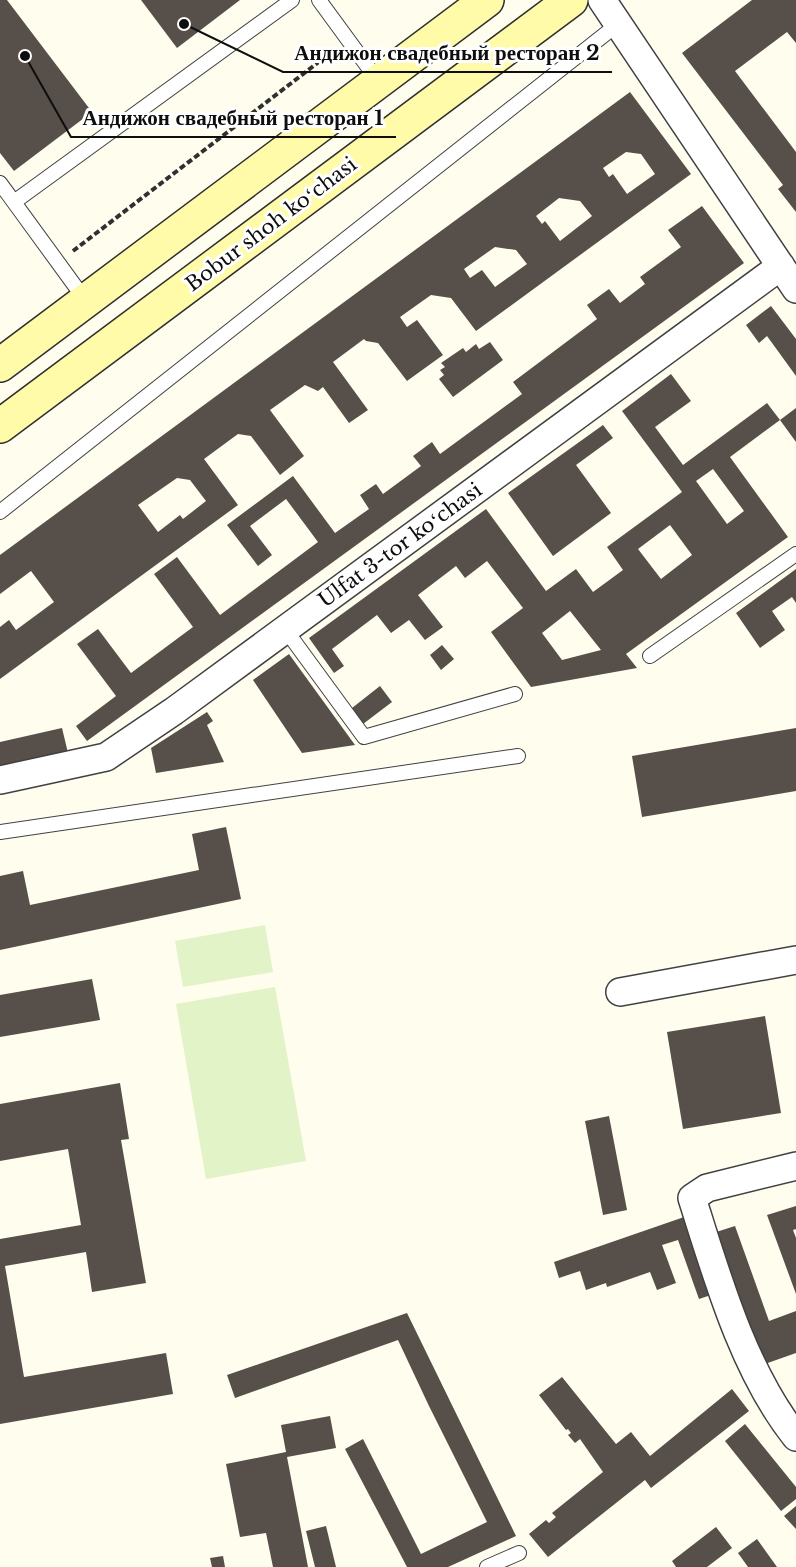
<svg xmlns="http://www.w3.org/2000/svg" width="796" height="1567" font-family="'Libre Baskerville',serif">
<rect width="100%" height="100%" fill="#fffdee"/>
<path fill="#e1f3c7" d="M265,925L273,972L183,987L175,941Z
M275,987L306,1161L206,1179L176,1004Z"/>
<path fill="#574f49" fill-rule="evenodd" d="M0,0H7L92,112L14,171L0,153Z
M141,0H240L177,48Z
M752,0H796V43L787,32L735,71L796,152V212L778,189L783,185L682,53Z
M630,92L691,174L476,331L451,298L431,295L400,317L407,327L417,320L443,355L407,381L378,343L366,341L364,339L333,362L368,410L349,423L323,387L318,391L305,385L270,410L304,456L280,475L251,436L238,434L204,459L238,505L0,679V627L9,620L16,630L54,602L31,571L0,594V555ZM626,152L641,154L655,174L627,194L613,174L609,177L603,168ZM559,198L580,201L592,216L560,241L545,221L542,224L536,216ZM495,247L516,250L527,264L495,287L482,270L470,278L464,269ZM177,478L190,480L206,501L183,519L180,515L158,532L138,505Z
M702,206L744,263L87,741L76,726L116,696L77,644L98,629L131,673L193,627L154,574L177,557L220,615L318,542L286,499L250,526L272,555L258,566L227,525L293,476L335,533L369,509L360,495L376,484L383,494L421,466L413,456L432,442L440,454L522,394L513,382L597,319L587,305L609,289L620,303L645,284L640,277L681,247L668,230Z
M771,306L796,339V376L767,336L759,343L746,325Z
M490,342L503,360L453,397L439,379L444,375L440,370L445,367L441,363L463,348L466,352L476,344L479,349Z
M671,374L691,401L655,427L683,465L767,403L780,420L730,457L788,537L626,654L637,668L531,687L491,632L523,608L487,561L465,578L456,566L418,595L443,627L425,640L409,620L391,633L377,615L332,649L344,666L334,673L309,638L486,509L546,591L576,569L593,592L623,570L607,547L682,492L622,411ZM713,469L744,511L727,524L696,481ZM670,525L692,555L661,579L638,549ZM570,611L601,650L562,660L542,633Z
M796,408V442L780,420Z
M603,425L613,438L576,465L611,513L553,556L508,493Z
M796,569V603L792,597L772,611L785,630L760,648L736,613Z
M442,645L454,659L441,670L430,655Z
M289,654L355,745L302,753L253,680Z
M380,686L392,702L363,724L352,708Z
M207,712L213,721L207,725L224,762L156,773L151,748Z
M62,728L68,753L0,768V742Z
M796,728V791L642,817L632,756Z
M226,827L241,899L0,950V876L23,871L30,905L199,870L192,834Z
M92,979L100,1020L0,1037V995Z
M765,1016L781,1113L683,1129L667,1032Z
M120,1083L129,1139L121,1140L146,1283L92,1292L86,1252L5,1266L24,1377L166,1353L173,1394L0,1424V1239L81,1225L68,1149L0,1161V1104Z
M609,1116L627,1210L603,1215L585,1121Z
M796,1206V1229L793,1230L796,1238V1294L767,1215Z
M687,1216L714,1294L699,1299L678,1240L662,1245L676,1283L657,1290L650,1272L607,1287L606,1283L586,1290L580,1271L559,1278L554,1262Z
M735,1226L769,1321L796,1311V1353L762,1365L713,1233Z
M407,1313L516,1536L448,1567H407L345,1449L363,1439L421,1554L487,1522L429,1406L398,1340L235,1398L227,1375Z
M562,1377L616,1444L631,1432L650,1456L732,1389L749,1411L651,1488L645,1480L548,1557L529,1534L546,1520L549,1523L556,1517L552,1513L603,1472L580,1439L575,1443L568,1435L571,1433L568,1429L566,1430L539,1395Z
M330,1416L336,1448L287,1457L308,1567H273L266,1533L240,1537L226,1464L286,1452L281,1425Z
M745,1424L796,1487V1499L781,1511L725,1441Z
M796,1506V1529L784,1516Z
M326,1526L336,1567H315L306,1531Z
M716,1527L732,1548L707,1567H676L672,1561Z
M757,1539L777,1567H748L738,1553Z
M223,1556L225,1567H212L210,1558Z"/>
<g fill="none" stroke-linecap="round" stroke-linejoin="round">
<g stroke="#414141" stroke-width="16">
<path id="service" d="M319,0L379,82
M0,183L86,301
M14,202L292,0
M0,512L618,24
M285,629L364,737L515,694
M650,656L796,554
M0,832L518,756
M487,1567L519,1553"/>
</g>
<g stroke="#414141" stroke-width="30">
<path id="minor" d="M602,0L796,289
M0,780L106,757L174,711L781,266
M620,992L796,960
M796,1166L707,1188L692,1198C717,1277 744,1372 796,1437"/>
</g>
<g stroke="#303030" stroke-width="36">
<path id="secondary" d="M0,365L487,0
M0,426L571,0"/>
</g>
<path stroke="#303030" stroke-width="4" stroke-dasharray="6 3" stroke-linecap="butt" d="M73,251L333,51"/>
<use href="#service" stroke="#fff" stroke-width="14"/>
<use href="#minor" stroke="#fff" stroke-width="27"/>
<use href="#secondary" stroke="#fffba9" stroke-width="33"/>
</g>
<g text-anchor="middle" stroke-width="6" stroke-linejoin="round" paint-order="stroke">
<g font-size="20" fill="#0e0e0e" stroke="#fff">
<text transform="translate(271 224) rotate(-37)" y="7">Bobur shoh koʻchasi</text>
<text transform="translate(400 545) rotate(-36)" y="7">Ulfat 3-tor koʻchasi</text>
</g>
</g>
<path fill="none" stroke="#0e0e0e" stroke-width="2" d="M184 24L283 72H612M25 56L71 137H396"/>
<g fill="#0e0e0e" stroke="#fff" stroke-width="2">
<circle cx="184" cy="24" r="6"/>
<circle cx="25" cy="56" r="6"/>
</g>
<g font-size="21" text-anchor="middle" font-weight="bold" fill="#0e0e0e" stroke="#fff" stroke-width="6" stroke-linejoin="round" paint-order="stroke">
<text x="447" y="60">Андижон свадебный ресторан 2</text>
<text x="233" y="125">Андижон свадебный ресторан 1</text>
</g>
</svg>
